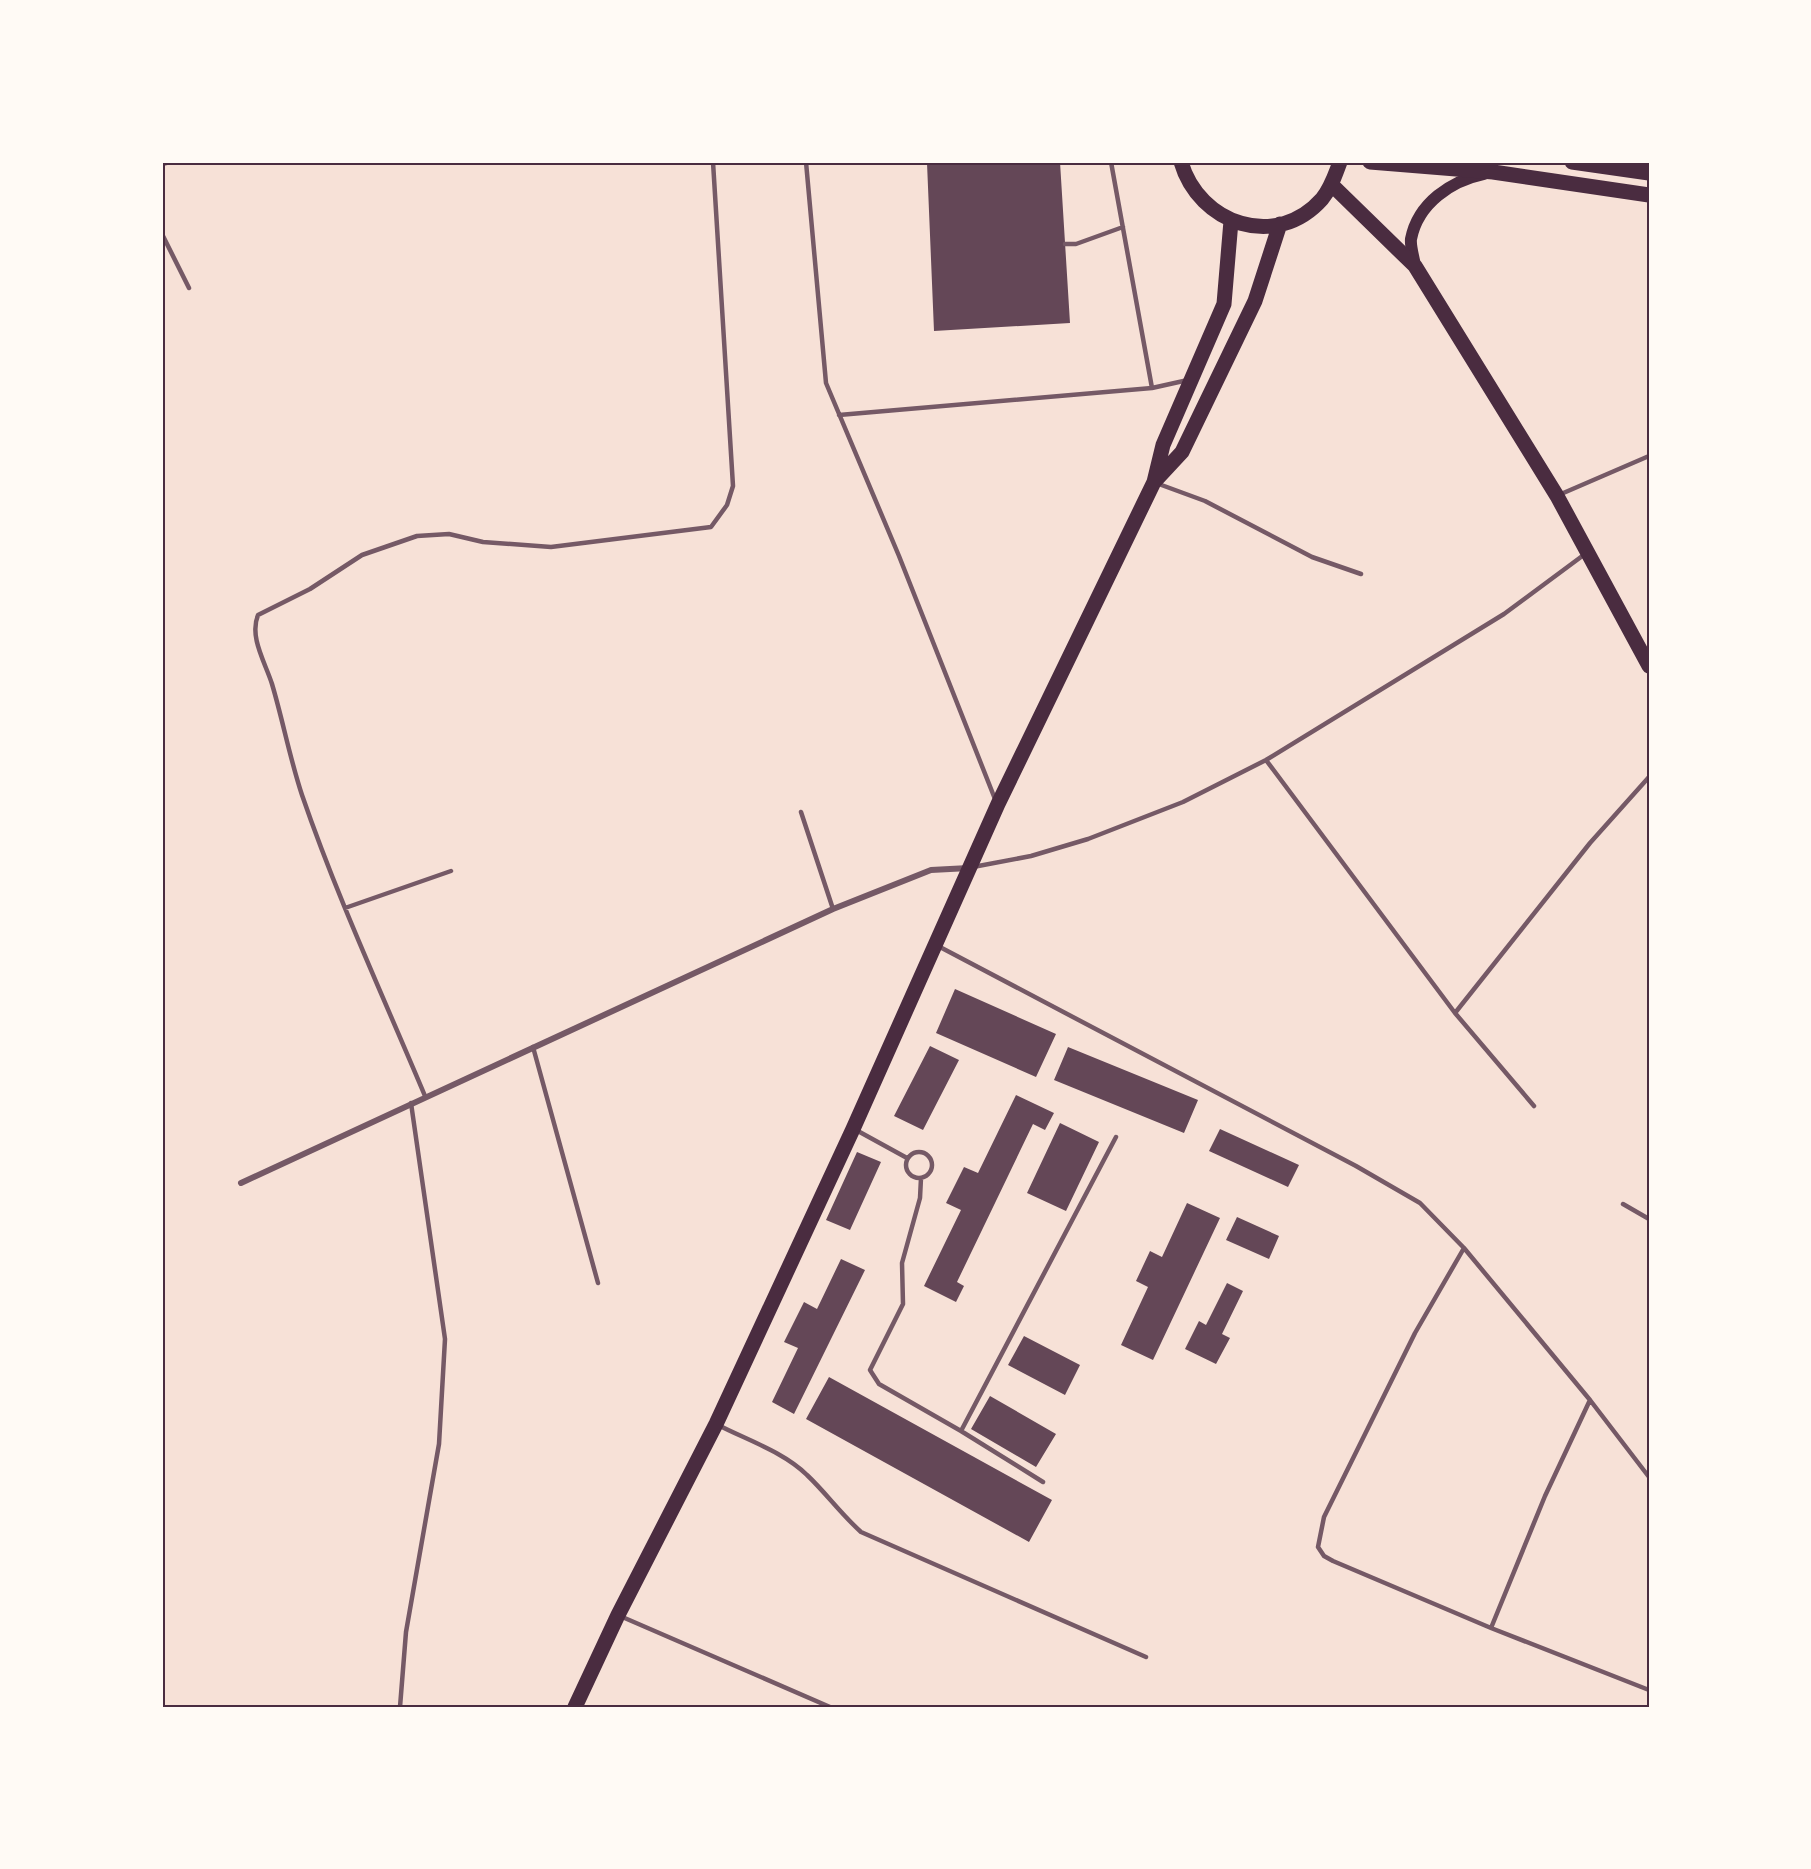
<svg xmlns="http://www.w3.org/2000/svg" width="1811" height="1869" font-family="'DejaVu Sans',sans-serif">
<rect width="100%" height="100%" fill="#f7e1d7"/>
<path fill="#644757" d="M1060,162L1070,323L934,331L927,163Z
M955,989L1056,1034L1036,1077L936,1033Z
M930,1046L959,1060L923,1130L894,1116Z
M1068,1047L1198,1100L1184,1133L1054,1080Z
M1016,1095L1054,1113L1045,1130L1033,1124L957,1282L964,1286L956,1302L924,1286L961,1210L946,1203L964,1167L978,1173Z
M1060,1123L1099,1142L1066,1211L1027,1193Z
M1220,1129L1299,1165L1288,1187L1209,1151Z
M857,1152L881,1162L850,1230L826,1220Z
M1187,1203L1220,1218L1153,1360L1121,1345L1148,1287L1136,1281L1150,1251L1162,1257Z
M1237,1217L1279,1236L1269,1259L1226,1240Z
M841,1259L865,1270L794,1414L772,1402L798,1348L784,1342L804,1302L817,1309Z
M1227,1283L1243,1291L1222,1334L1230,1338L1216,1364L1185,1349L1199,1321L1206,1325Z
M1024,1336L1080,1365L1065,1395L1008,1365Z
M829,1377L1052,1500L1029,1542L806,1419Z
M990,1396L1056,1434L1036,1467L971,1429Z"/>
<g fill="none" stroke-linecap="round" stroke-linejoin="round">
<path stroke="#755966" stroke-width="4.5" d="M806,162L826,383L899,556L995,799
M1111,162L1152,388
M162,164L170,162
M162,234L189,288
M1065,244H1076L1123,227
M839,415L1152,388L1188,380
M1156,483L1205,501L1312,557L1361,574
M1561,494L1649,456
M1266,760L1455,1013L1534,1106
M801,812L833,909
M973,867L1031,856L1088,839L1183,802L1266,760L1504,614L1585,554
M345,908L451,871
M938,946L1356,1166L1420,1203L1464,1248L1590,1400L1649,1477
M1455,1013L1590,843L1649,777
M533,1047L598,1283
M425,1096C383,996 337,897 302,795C290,759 283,721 272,684C265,662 249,637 258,615L310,589L362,555L417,536L449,534L483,542L551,547L711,527L727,505L733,486L713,162
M856,1130L907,1158
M906 1165a13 13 0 1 1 26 0a13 13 0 1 1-26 0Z
M921,1178L920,1198L902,1263L903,1304L870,1370L879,1384L961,1431L1116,1137
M1623,1204L1649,1219
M1464,1248L1415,1333L1324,1517L1318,1547L1324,1556L1333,1561L1491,1628L1649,1690
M718,1425C747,1440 784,1452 807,1475C826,1493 841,1514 861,1532L1146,1657
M961,1431L1043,1482
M620,1616L830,1707
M1491,1628L1545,1496L1590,1400
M400,1707L406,1632L439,1444L445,1339L411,1103"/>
<path stroke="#755966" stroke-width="6" d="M241,1183L833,909L931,870L969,868"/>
<path stroke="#4a2c40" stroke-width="12" d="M1415,266C1414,258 1410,246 1411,239C1418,203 1451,181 1484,174"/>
<path stroke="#4a2c40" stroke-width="15" d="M1181,162C1199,224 1276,251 1322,199C1331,188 1335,175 1340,162
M1370,162L1493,172L1649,195
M1572,162L1649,173
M1332,185L1415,266L1557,496L1649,666
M1156,480L1182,452L1255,301L1280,224
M575,1707L618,1615L716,1424L853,1129L998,804L1154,482L1163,445L1224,304L1231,221"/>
</g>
<rect width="1811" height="1869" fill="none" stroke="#fffaf5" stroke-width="327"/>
<rect x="164" y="164" width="1484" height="1542" fill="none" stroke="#4a2c40" stroke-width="2"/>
</svg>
